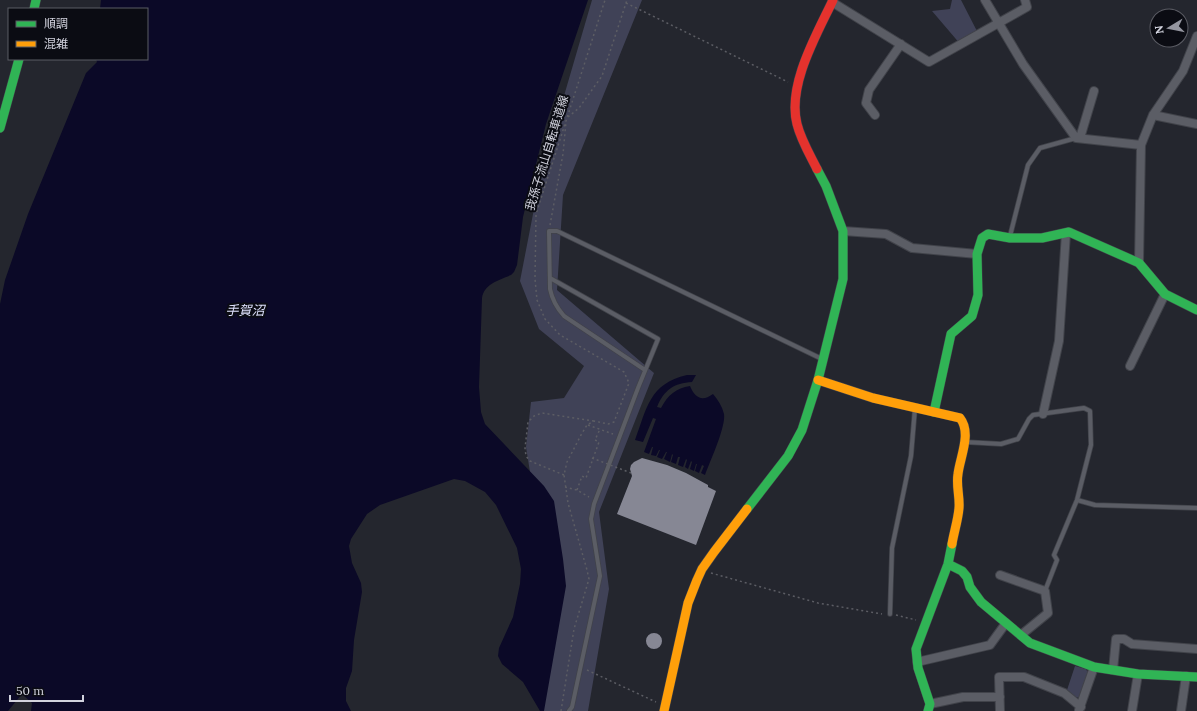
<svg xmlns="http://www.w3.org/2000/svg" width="1197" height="711" font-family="Lora,'Noto Sans JP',serif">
<rect width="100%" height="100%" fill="#24262e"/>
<path fill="#404257" d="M592,0H642L563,195L557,290L654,373L599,512L609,589L588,711H542L554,621L526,447L531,402L564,398L584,366L539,329L520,281L540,178Z
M952,0H961L979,35L961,45L932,11L950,9Z
M1075,666L1086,669L1088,673L1080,697L1075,698L1067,690Z"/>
<path fill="#0b0927" d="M101,0H588L546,124L523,217L517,265L514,272L511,275C499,280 484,284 482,298L479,387L481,412L485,424L544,486L554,501L563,559L566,586L544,711H540L523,682L502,664L498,656L499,648L513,617L520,584L521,569L517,548L496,505L485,492L465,481L454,479L380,505L367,514L351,539L349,546L352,563L361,583L362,592L354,640L352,671L346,688V701L351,711H31L32,703L22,694L8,711H0V304L5,280L28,214L86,73L97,62L96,59H147V9H100Z
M687,375H696L692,382C674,383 664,390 657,407L661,408C668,395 676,388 690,386C695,398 702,402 713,394C718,400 722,406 724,414C726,427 710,461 705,475L701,473L704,466L702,465L699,473L695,471L697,464H696L694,471L690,469L692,462L691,461L688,469L685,467L687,460L686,459L683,467L678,465L680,457H678L676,464L671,462L673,455L672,454L670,462L664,459L667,452H666L662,459L657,457L660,450H659L656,456L651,455L653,447H652L649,454L644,452L656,419L653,418L643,442L635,440C647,408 649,384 687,375Z"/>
<path fill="#868794" d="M642,458L667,465L686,473L708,485V487L716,491L696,545L617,514L632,476L630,469L631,465L634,462Z
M646 641a8 8 0 1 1 16 0a8 8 0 1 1-16 0Z"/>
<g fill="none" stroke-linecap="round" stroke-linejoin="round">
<g stroke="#41434a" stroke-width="5.5">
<path id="lane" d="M1010,236L1028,165L1040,148L1076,138
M550,278L658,339L638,388L594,504L591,519L600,576L572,707L569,711
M645,370L564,316C556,307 552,299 550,289L549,231H557L822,359
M965,442L1001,444L1018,439L1029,419L1033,415L1084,408L1090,411L1091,445L1077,500L1054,555L1057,560L1045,591
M1077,500L1095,505L1197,508
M890,614L892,548L911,456L915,408"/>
</g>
<g stroke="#41434a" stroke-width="10">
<path id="street" d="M985,0L1023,64L1076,138L1141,145
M832,2L929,62L1027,7L1025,0
M875,115L866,103L869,90L901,44
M1153,115L1197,124
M1080,138L1094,91
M843,231L886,234L912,248L977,254
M1139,263L1141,145L1153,115L1183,71L1197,36
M1130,366L1165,294
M1043,414L1059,341L1066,233
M1000,575L1045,591L1048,613L1021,635
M917,662L990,645L1006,623
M1113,670L1116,639H1124L1132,644L1197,649
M930,704L963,697H1000
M1079,710L1094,667
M1000,711L999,677H1024L1064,693L1081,707
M1132,711L1138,674
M1181,711L1186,676"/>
</g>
<g stroke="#41434a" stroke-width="10">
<path id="fast" d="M34,9L36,0
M0,128L19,59
M934,412L951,334L972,316L978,295L977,254L982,238L988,234L1010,238H1042L1069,232L1139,263L1165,294L1197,310
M747,509L788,456L802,430L818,380L843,279V231L826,186L817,169
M948,564L962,571L967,577L970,587L981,602L1030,643L1094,667L1138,674L1197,677
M928,711L930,704L918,668L916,649L948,564L952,544"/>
</g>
<g stroke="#41434a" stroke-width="10">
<path id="slow" d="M818,380L873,398L960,418C972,433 960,457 958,474C956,486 960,497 959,508C958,520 954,532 952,544
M664,711L688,603L697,580L702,569L714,552L747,509"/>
</g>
<g stroke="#41434a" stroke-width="10">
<path id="jam" d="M817,169C810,155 801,140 797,124C787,85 817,34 833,0"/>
</g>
<path stroke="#5c5d64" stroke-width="1.5" stroke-dasharray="2 3" stroke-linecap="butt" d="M626,3L788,82
M568,117L579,108L602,76L627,0
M550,225L563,154L566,122
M588,425L613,434
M564,475L530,461L526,456L525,448L528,422L534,416L542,413L594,421
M565,487L577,490L589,497
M577,490L582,476L586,478L599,442L595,440L600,429
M711,573L818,603L882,614
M896,615L916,620
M587,670L656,702
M561,711L574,629L589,579L587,570L568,503L564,475L567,462L581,435L587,425L594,421L608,424L614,422L629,383L624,372L560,335L545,319L537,300L535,279L536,214L605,0"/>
<use href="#lane" stroke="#5b5d65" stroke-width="4"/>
<use href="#street" stroke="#5b5d65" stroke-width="8"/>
<use href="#fast" stroke="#30b455" stroke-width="9"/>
<use href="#slow" stroke="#ff9f0a" stroke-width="9"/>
<use href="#jam" stroke="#e5322d" stroke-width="9"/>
<path stroke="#5c5d64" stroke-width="1.5" stroke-dasharray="2 3" stroke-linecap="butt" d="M592,458L631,473"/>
</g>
<g text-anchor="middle" stroke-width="4" stroke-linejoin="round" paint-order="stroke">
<g font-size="12" fill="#d2d3de" stroke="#0b0c13">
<text transform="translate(547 153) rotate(-73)" y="4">我孫子流山自転車道線</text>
</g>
<g font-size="13" font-style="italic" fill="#dde0fc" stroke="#0b0c13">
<text x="245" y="315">手賀沼</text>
</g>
</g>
<rect x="8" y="8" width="140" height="52" fill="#0b0c13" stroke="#5b5c64"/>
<rect x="16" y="21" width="20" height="6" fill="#30b455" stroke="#5b5c64"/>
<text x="44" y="28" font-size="12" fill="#d2d3de">順調</text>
<rect x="16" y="41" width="20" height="6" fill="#ff9f0a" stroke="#5b5c64"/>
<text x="44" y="48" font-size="12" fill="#d2d3de">混雑</text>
<g transform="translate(1169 28) rotate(260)"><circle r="19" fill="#0b0c13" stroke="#5b5c64"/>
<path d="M0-3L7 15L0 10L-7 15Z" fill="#9596a0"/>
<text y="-6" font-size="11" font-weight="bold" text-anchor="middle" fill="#d2d3de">N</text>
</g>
<path d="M10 695v6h73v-6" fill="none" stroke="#d2d3de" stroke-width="2"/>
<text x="16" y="695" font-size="12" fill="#d2d3de" stroke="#0b0c13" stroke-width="3" paint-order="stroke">50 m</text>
</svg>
